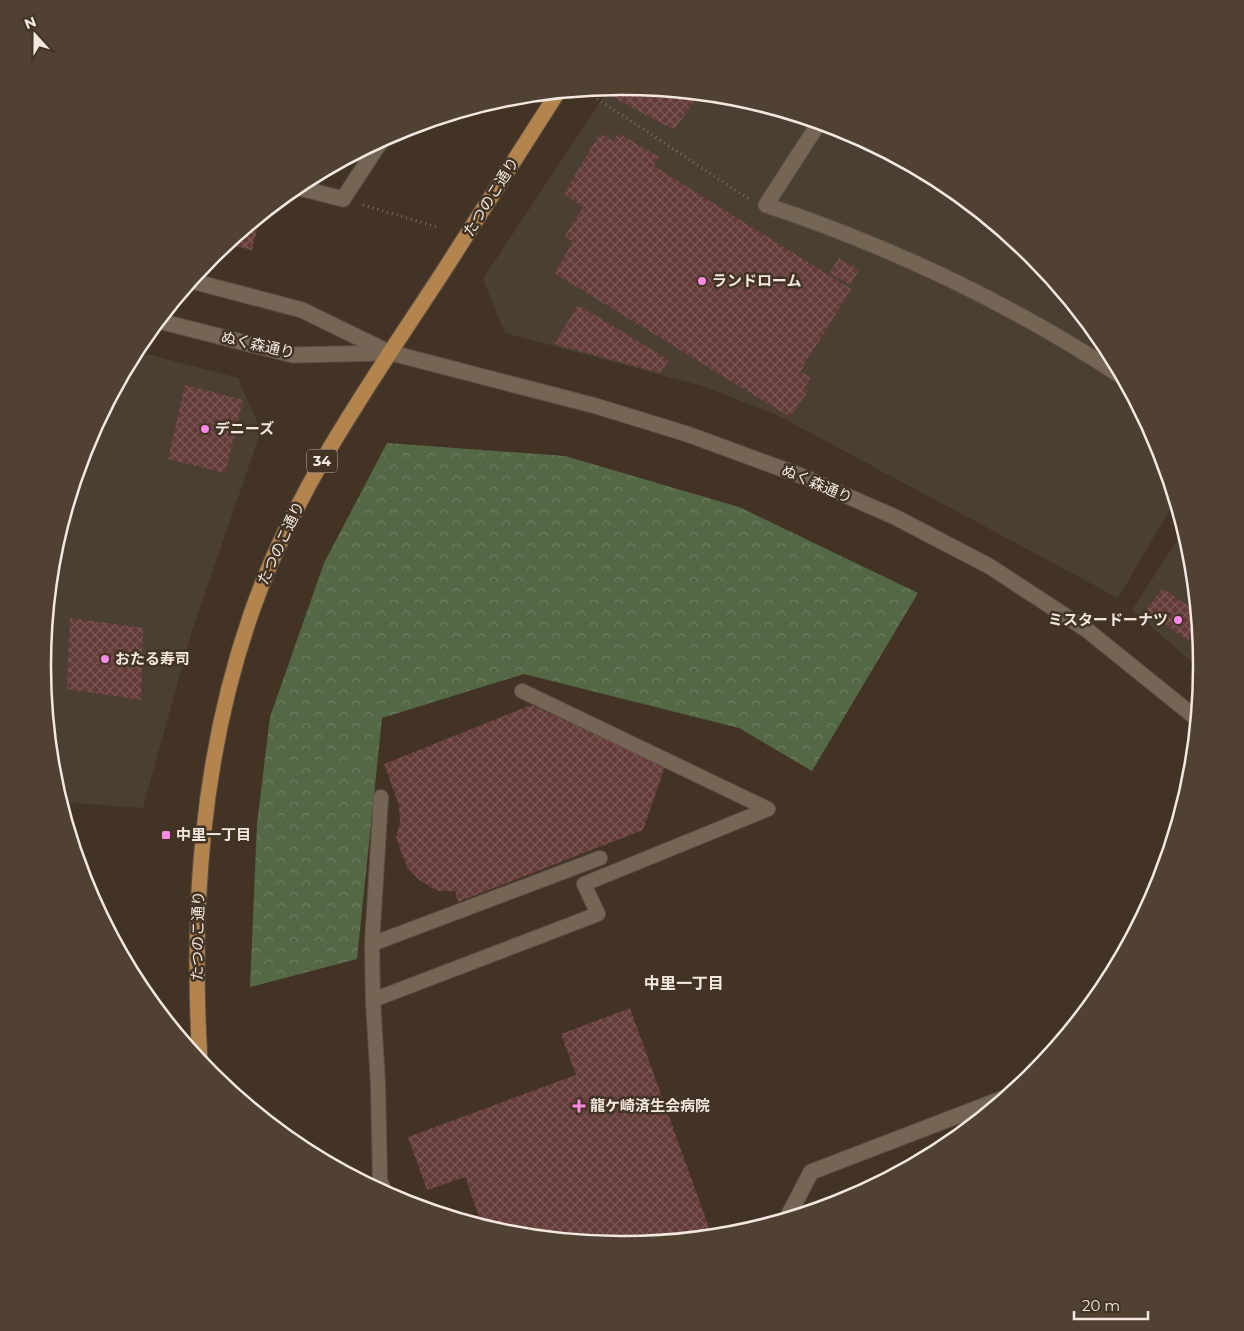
<svg xmlns="http://www.w3.org/2000/svg" width="1244" height="1331" font-family="Montserrat,'Noto Sans JP',sans-serif">
<defs>
<pattern id="forest-crowns" width="20" height="18" patternUnits="userSpaceOnUse" patternTransform="scale(1.25)"><rect width="20" height="18" fill="#546845"/><path d="M2 6a3 3 0 1 1 6 0M12 15a3 3 0 1 1 6 0" fill="none" stroke="#6d7e5f"/></pattern>
<pattern id="building-cross-hatch" width="8" height="8" patternUnits="userSpaceOnUse" patternTransform="scale(1.25)"><rect width="8" height="8" fill="#633b37"/><path d="M0 0l8 8M0 8l8-8" fill="none" stroke="#7a5754"/></pattern>
</defs>
<rect width="100%" height="100%" fill="#423324"/>
<path fill="#4a3f30" d="M622,86L735,97L844,130L944,184L1032,256L1104,344L1138,408L1137,411L1142,415L1157,444L1175,501L1118,598L777,415L705,387L505,333L483,279L610,87Z
M136,351L238,378L261,431L192,631L143,808L61,802L54,778L43,665L54,552L87,443Z
M1184,530L1190,553L1201,670L1132,610Z"/>
<path fill="url(#forest-crowns)" d="M387,443L565,456L739,507L918,593L812,771L739,728L524,674L382,718L357,959L250,987L257,824L270,717L324,563Z"/>
<path fill="url(#building-cross-hatch)" d="M622,86L696,93L699,94L674,130L607,94L611,87Z
M600,133L613,141L618,133L659,157L654,166L851,289L800,372L811,377L804,388L808,391L790,417L554,273L573,242L565,236L583,207L564,194Z
M260,217L252,250L227,244Z
M838,258L859,270L850,285L830,273Z
M578,305L669,360L660,373L554,344Z
M185,385L243,400L225,473L168,459Z
M1163,588L1196,612L1198,628L1188,641L1146,610Z
M70,618L143,628L141,700L67,689Z
M531,705L665,766L643,830L458,902L455,891H438L419,880L407,867L396,838L400,823L399,805L384,764Z
M630,1008L712,1236L622,1245L509,1234L466,1221L479,1216L465,1177L427,1190L408,1137L576,1075L561,1034Z"/>
<g fill="none" stroke-linecap="round" stroke-linejoin="round">
<g stroke="#5d5044" stroke-width="16">
<path id="lane" d="M372,944L600,858
M373,1000L372,944L381,797
M385,1193L380,1180L378,1084L373,1000L598,914L584,884L768,809L522,691"/>
</g>
<g stroke="#5d5044" stroke-width="17">
<path id="street" d="M819,123L766,205C892,247 1010,303 1121,376
M296,187L343,199L381,141"/>
</g>
<g stroke="#5d5044" stroke-width="17">
<path id="secondary" d="M192,281L302,310L388,352L596,406L687,434L799,475L895,517L989,566L1087,630L1196,718
M159,321L293,355L384,353
M787,1218L811,1172L1004,1098"/>
</g>
<g stroke="#5d5044" stroke-width="17">
<path id="primary" d="M200,1061C191,910 201,758 251,614C294,489 372,381 443,272C482,212 520,152 558,92"/>
</g>
<path stroke="#7c6e61" stroke-width="3" stroke-dasharray="1 4" stroke-linecap="butt" d="M593,96L749,199
M363,205L437,227"/>
<use href="#lane" stroke="#756555" stroke-width="14"/>
<use href="#street" stroke="#756555" stroke-width="15"/>
<use href="#secondary" stroke="#756555" stroke-width="15"/>
<use href="#primary" stroke="#b3844e" stroke-width="15"/>
</g>
<g fill="#fb87e6" stroke="#423324" stroke-width="2">
<circle cx="702" cy="281" r="5"/>
<circle cx="205" cy="429" r="5"/>
<circle cx="1178" cy="620" r="5"/>
<circle cx="105" cy="659" r="5"/>
<rect x="161" y="830" width="10" height="10" rx="2.5"/>
<path d="M576.5 1098.5h5v5h5v5h-5v5h-5v-5h-5v-5h5z"/>
</g>
<g text-anchor="middle" stroke-width="5" stroke-linejoin="round" paint-order="stroke">
<rect fill="#423324" stroke="#bdb2a7" stroke-width="1" x="307" y="449.5" width="30" height="23" rx="4"/>
<g font-size="14" font-weight="bold" fill="#f2e8df">
<text x="322" y="466">34</text>
</g>
<g font-size="15" fill="#f2e8df" stroke="#423324">
<text transform="translate(491 197) rotate(-58)" y="5">たつのこ通り</text>
<text transform="translate(258 345) rotate(13)" y="5">ぬく森通り</text>
<text transform="translate(817 484) rotate(23)" y="5">ぬく森通り</text>
<text transform="translate(281 543) rotate(-65)" y="5">たつのこ通り</text>
<text transform="translate(198 936) rotate(-89)" y="5">たつのこ通り</text>
</g>
<g font-size="15" font-weight="bold" fill="#f2e8df" stroke="#423324" text-anchor="start">
<text x="712" y="286">ランドローム</text>
<text x="215" y="434">デニーズ</text>
<text x="1168" y="625" text-anchor="end">ミスタードーナツ</text>
<text x="115" y="664">おたる寿司</text>
<text x="176" y="840">中里一丁目</text>
<text x="590" y="1111">龍ケ崎済生会病院</text>
</g>
<g font-size="16" font-weight="bold" fill="#f2e8df" stroke="#423324">
<text x="684" y="989">中里一丁目</text>
</g>
</g>
<path d="M0 0H1244V1331H0ZM621 95H623A570 570 0 0 1 1193 665V666A570 570 0 0 1 623 1236H621A570 570 0 0 1 51 666V665A570 570 0 0 1 621 95Z" fill="#504133" fill-rule="evenodd"/>
<path fill="none" stroke="#f2e8df" stroke-width="2.5" d="M621 95H623A570 570 0 0 1 1193 665V666A570 570 0 0 1 623 1236H621A570 570 0 0 1 51 666V665A570 570 0 0 1 621 95Z"/>
<g transform="translate(35 35) rotate(339)" stroke="#423324" stroke-width="4" paint-order="stroke">
<path d="M0-4L9 19L0 12L-9 19Z" fill="#f2e8df"/>
<text y="-8" font-size="14" font-weight="bold" text-anchor="middle" fill="#f2e8df">N</text>
</g>
<path d="M1074 1311v8h74v-8" fill="none" stroke="#f2e8df" stroke-width="2.5"/>
<text x="1082" y="1311" font-size="15" fill="#f2e8df" stroke="#423324" stroke-width="4" paint-order="stroke">20 m</text>
</svg>
